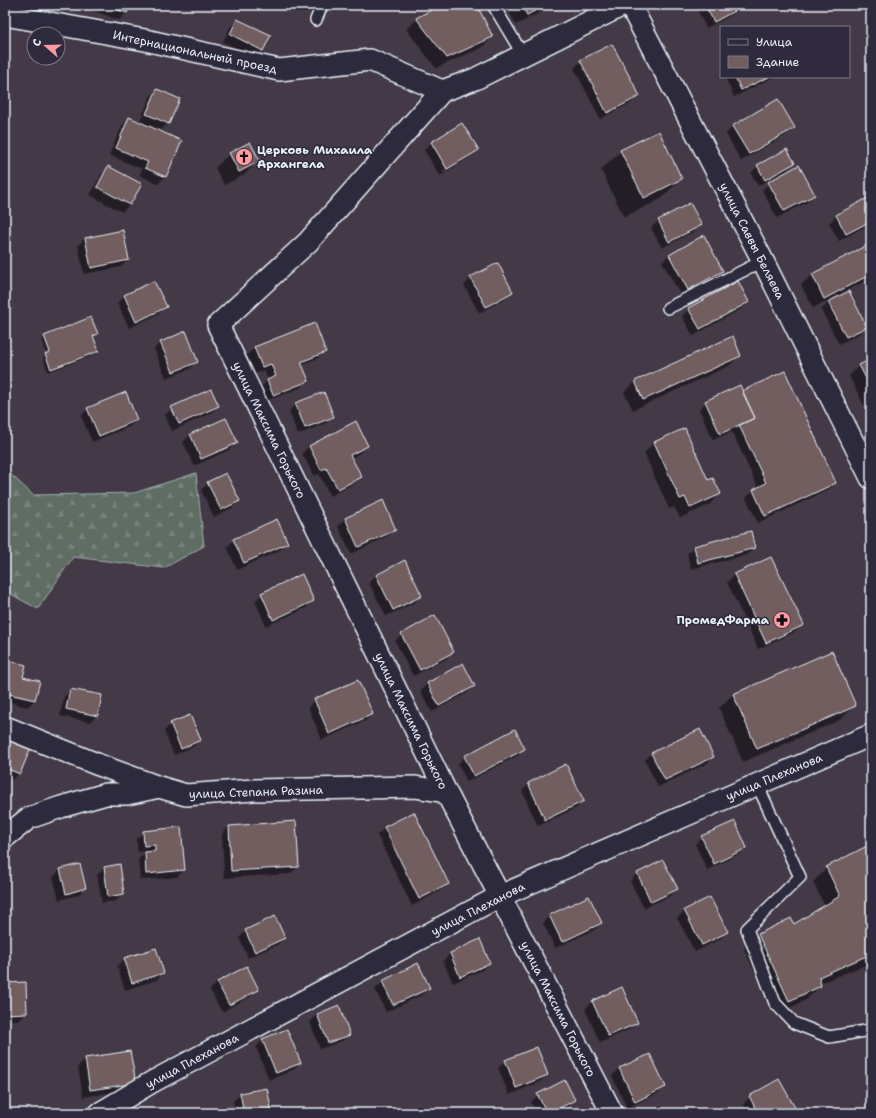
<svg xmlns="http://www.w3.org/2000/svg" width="876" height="1118" font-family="'Shantell Sans',sans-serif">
<defs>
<pattern id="forest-firs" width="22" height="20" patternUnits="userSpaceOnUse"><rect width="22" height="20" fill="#5f6d63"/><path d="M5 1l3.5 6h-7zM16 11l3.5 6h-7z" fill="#76827a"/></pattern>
</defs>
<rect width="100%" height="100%" fill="#433947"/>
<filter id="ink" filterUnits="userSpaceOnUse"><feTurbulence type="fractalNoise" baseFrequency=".025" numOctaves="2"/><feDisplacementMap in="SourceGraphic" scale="8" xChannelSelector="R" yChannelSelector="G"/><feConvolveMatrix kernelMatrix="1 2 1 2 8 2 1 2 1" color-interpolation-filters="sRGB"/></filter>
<g filter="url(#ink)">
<path fill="url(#forest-firs)" stroke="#a4afae" d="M5,469L33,495L134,493L196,473L204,546L164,568L73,557L38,609L5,591Z"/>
<path fill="#0007" fill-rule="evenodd" d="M82,5H129L126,13L119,20L82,7Z
M443,5H476L492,37L481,48L436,68L406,29L417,19Z
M506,5H521L528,19L516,25Z
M523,5H547L539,13L529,18Z
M695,5H737L739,8L732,15L706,28Z
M237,20L262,50L255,57L223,42L230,27Z
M612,45L638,96L631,103L600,119L574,68L581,61Z
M725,77H774L734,97Z
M157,90L168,123L159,132L181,141L165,177L158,184L139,175L142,169L109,155L122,126L129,118L139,123L150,97Z
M462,124L477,150L470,157L440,176L424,150L431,143ZM471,154V156L443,173L442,171Z
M733,126L793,128L786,135L741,161L726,134Z
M621,151L681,179L661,199L624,217L601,170Z
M229,154L258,161L244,175L224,185L215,168Z
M794,163L787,170L758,186L751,173L758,166Z
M109,167L140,185L129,205L122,212L90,195L101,175Z
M769,183L814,195L807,202L777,218L762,190Z
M870,197L871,223L839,241L829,223L836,216Z
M658,221L700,225L693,232L662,248L651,228Z
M704,237L722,271L715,278L681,296L662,262L669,255Z
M85,238L128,260L121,267L84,274L78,246Z
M871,244V278L813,308L801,285L812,275Z
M471,278L512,292L505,299L479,313L464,285Z
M154,282L165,307L158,314L129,328L117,303L124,296Z
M848,293L866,326L859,334L839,344L821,310L828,303Z
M748,302L741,309L693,336L682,316L689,309Z
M97,334L93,337L98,351L95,354L48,372L43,358L46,354L41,340L44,337Z
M732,338L740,355L729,366L633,410L624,392L635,382Z
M161,342L197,361L190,369L166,378L154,349Z
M254,348L325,351L318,358L301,365L307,381L300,388L266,401L260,388L268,380L264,370L255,374L247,355Z
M871,360V417H870L849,376L860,365Z
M742,392L835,483L828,490L758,523L746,498L753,491L758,488L732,432L713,440L699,409L706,402Z
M296,404L333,416L326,423L298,435L289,411Z
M218,406L211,413L172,431L165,415L172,408Z
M88,409L136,420L129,427L92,442L81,416Z
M226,419L236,443L229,450L194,466L183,442L190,435Z
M685,429L708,481L719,494L709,505L680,518L674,507L669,509L644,453L654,443Z
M309,446H367L360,453L351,458L360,476L353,484L330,496L319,474L314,476L302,453Z
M208,483L239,501L232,508L214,517L201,490Z
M345,519L395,529L388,536L351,554L338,526Z
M234,540L287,543L280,550L237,570L227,547Z
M694,547H754L747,555L691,569L687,554Z
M771,558L802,625L795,632L758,649L727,582L735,575Z
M376,575L421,595L414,603L386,616L369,583Z
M262,594L313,601L306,608L266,626L255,601Z
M402,634L453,651L446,659L413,676L395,641Z
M5,661L22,678L35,700L27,707L5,701V694L31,700V698L5,692Z
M462,665L474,686L467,693L432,712L420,691L427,684Z
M71,690L97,715L90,722L60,716L64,697Z
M733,694L854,706L840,720L743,762L719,708Z
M315,700L372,714L365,721L322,740L308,707Z
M171,724L200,740L193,747L174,755L164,731Z
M5,738L19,773L12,780L5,778Z
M524,749L517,756L467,782L458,764L465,756Z
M652,753L713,757L706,764L658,787L645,760Z
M529,784L583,801L576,808L538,826L522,791Z
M413,814L447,884L440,891L412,906L377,835L384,828Z
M229,826L298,867L290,874L224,878L222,834Z
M144,832L184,870L177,877L140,880L138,860L146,851L138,852L136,839Z
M702,837L746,847L739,854L707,870L695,844Z
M871,845V963L820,983V986L806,1000L775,1015L744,949L758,935L790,920L794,925L825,907L813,882L827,868Z
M79,865L85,888L78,895L59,900L53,877L60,870Z
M104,868L123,894L116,901L102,903L97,875Z
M637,873L677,889L670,896L644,908L630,881Z
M685,911L727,932L720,939L695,952L677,918Z
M550,916L601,923L594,930L555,948L543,923Z
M246,931L284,938L277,945L248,958L239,938Z
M479,941L489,963L482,970L453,983L443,961L450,954Z
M155,949L163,973L156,980L125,990L117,966L124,959Z
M246,968L258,989L251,996L222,1012L210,990L217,983Z
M383,982L429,987L422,995L386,1012L375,989Z
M5,984L26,1013L19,1020H5Z
M621,989L637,1022L630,1029L600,1043L585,1009L592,1002Z
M317,1015L349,1034L342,1041L320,1049L310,1022Z
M263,1040L300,1063L293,1070L269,1080L256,1047Z
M130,1052L128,1090L83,1097L78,1066L85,1059Z
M649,1055L664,1087L657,1094L627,1108L612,1076L619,1069Z
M505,1061L547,1075L540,1082L509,1095L498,1068Z
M241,1094L271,1113H236L233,1101Z
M538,1095L574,1100L567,1107L556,1113H536L531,1102Z
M750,1097L797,1113H748L743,1104Z"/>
<path fill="#725d5f" stroke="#e8f1f8" d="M102,5H130L127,13Z
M441,5H477L493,37L447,58L416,18Z
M522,5H546L527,15Z
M705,5H739L740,8L714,22Z
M237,19L271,35L263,51L230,34Z
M612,44L640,96L607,113L580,60Z
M735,77H769L741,90Z
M157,89L180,99L169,124L146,114Z
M778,99L795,128L749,154L732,126Z
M129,117L182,141L166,177L145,168L148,162L116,148Z
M462,123L479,150L447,169L431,142Z
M659,131L682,179L644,198L620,150Z
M250,142L260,161L239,172L229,153Z
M787,149L795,163L765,180L757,165Z
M799,165L815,195L784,211L768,182Z
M108,166L142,184L130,205L97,187Z
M871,196V221L846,234L836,215Z
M690,203L702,225L669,242L658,220Z
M123,230L129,260L91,268L85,238Z
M704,235L723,271L688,290L669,255Z
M871,243V274L824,299L812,274Z
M498,263L513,292L486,307L470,277Z
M154,281L167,307L136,322L124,295Z
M738,281L749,302L700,329L688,308Z
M849,291L867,327L846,337L828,302Z
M91,317L98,334L93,336L99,351L51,369L45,354L50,352L44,336Z
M315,323L326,352L301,362L309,381L273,395L267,380L276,376L271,364L262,367L254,347Z
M186,331L198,362L173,372L160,342Z
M733,336L741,356L643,400L635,381Z
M871,359V388L859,365Z
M785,371L836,483L765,516L753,490L766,483L739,425L755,418L742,391Z
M740,385L755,418L720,434L705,401Z
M211,389L219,406L179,424L171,407Z
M126,392L137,420L99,436L87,408Z
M324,392L334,417L305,428L295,403Z
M226,418L238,443L201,459L190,434Z
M356,421L368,446L350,455L362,477L338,489L326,468L321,470L309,446Z
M685,428L708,480L713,478L721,494L690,508L685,497L680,499L654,442Z
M226,473L240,501L221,510L207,482Z
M383,500L396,530L358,547L345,518Z
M277,519L288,543L244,563L233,539Z
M751,531L755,548L698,563L694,546Z
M771,557L804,625L766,643L734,574Z
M405,560L422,596L393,610L376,575Z
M302,574L314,601L273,620L261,593Z
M435,615L454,652L420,670L401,634Z
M832,651L856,706L757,749L733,694Z
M5,660L26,665L23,677L40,681L35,700L5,693Z
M463,663L475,686L439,706L427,683Z
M358,680L373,714L329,734L314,699Z
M70,689L102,695L98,716L66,709Z
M190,715L201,740L181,749L170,723Z
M515,729L525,749L474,776L464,756Z
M700,729L714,757L665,780L651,753Z
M5,737L31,747L20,774L5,768Z
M566,764L584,801L545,820L528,783Z
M414,812L449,884L419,899L384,827Z
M296,821L299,867L231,871L229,826Z
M735,821L747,848L714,864L701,836Z
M181,827L185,870L146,874L145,852L155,851V845L144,846L143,831Z
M871,844V954L839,968L819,977L821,986L789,1001L758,934L791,918L794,924L840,896L826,867Z
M663,860L678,889L651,902L637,873Z
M80,864L86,888L66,894L60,869Z
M120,864L124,894L108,897L104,867Z
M589,896L602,923L562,942L549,915Z
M710,897L728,932L702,945L684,910Z
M275,916L285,938L255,952L245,930Z
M480,939L490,963L460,977L450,953Z
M156,948L164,973L132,983L124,958Z
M418,963L430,988L393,1005L382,981Z
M247,966L259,990L229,1005L217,982Z
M26,982L27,1013L5,1014V983Z
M622,987L638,1023L608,1036L592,1001Z
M339,1005L350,1035L328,1043L317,1014Z
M287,1029L301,1063L276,1073L262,1039Z
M537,1047L548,1075L516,1088L505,1060Z
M130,1051L136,1083L90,1090L85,1058Z
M650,1054L666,1087L635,1102L619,1068Z
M779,1079L798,1113H758L749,1096Z
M565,1080L575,1100L551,1113H547L537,1094Z
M267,1088L272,1113H244L240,1093Z"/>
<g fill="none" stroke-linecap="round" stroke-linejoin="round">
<g stroke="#e8f1f8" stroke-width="14">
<path id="service" d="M493,5L523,55
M316,20L322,5
M668,308L763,261
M757,784L800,877L747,929L775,1003L794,1023L829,1037L871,1030"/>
</g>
<g stroke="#e8f1f8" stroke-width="24">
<path id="minor" d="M630,5L763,261L871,478
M5,15L145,40L279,70L370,60L442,91L475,79L623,5
M442,91L308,242L218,325L446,792L612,1113
M5,727L99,765L159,787L186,795L253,790L415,787L446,792
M5,837L29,818L61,807L106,794H127L159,787
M100,1113L152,1082L500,896L871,735"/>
</g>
<use href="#service" stroke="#2f2a3d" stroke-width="11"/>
<use href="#minor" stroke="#2f2a3d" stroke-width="21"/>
</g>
</g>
<defs>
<g id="church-disc" transform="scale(0.9)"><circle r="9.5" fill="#ff9aa2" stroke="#2f2a3d"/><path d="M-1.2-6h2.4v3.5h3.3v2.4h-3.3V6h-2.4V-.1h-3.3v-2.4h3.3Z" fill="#111"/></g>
<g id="pharmacy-disc" transform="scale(0.9)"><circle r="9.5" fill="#ff9aa2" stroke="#2f2a3d"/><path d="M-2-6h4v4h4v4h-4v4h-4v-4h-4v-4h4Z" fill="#111"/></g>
</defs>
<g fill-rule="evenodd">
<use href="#church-disc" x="244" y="157"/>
<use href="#pharmacy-disc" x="782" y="620"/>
</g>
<g text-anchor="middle" stroke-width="3" stroke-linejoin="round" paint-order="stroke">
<g font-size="12" fill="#e8f1f8" stroke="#2f2a3d">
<text transform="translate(195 52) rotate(12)" y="4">Интернациональный проезд</text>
<text transform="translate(752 241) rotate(63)" y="4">улица Саввы Беляева</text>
<text transform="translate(269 430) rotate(64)" y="4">улица Максима Горького</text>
<text transform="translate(411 721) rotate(64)" y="4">улица Максима Горького</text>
<text transform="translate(774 777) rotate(-23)" y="4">улица Плеханова</text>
<text transform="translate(256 792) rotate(-2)" y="4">улица Степана Разина</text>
<text transform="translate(478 909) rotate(-27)" y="4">улица Плеханова</text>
<text transform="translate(558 1009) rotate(63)" y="4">улица Максима Горького</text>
<text transform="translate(192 1061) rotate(-28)" y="4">улица Плеханова</text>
</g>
<g font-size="12" font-weight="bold" fill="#e8f1f8" stroke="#2f2a3d" text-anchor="start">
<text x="257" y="154">Церковь Михаила<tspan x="257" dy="14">Архангела</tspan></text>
<text x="769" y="624" text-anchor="end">ПромедФарма</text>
</g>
</g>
<rect width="876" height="1118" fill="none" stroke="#2f2a3d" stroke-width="20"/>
<rect x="10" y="10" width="856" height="1098" fill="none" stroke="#e8f1f8" stroke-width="1.5" filter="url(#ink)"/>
<rect x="720" y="26" width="130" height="52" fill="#2f2a3d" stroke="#797a88"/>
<rect x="728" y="39" width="20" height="6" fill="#2f2a3d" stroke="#797a88"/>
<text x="756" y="46" font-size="12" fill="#e8f1f8">Улица</text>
<rect x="728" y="56" width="20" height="12" fill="#725d5f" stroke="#797a88"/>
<text x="756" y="66" font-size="12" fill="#e8f1f8">Здание</text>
<g transform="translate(46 46) rotate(290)"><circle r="19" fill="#2f2a3d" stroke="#797a88"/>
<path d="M0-3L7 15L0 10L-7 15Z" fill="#ff9aa2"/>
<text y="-6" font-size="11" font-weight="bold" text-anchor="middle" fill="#e8f1f8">С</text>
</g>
</svg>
